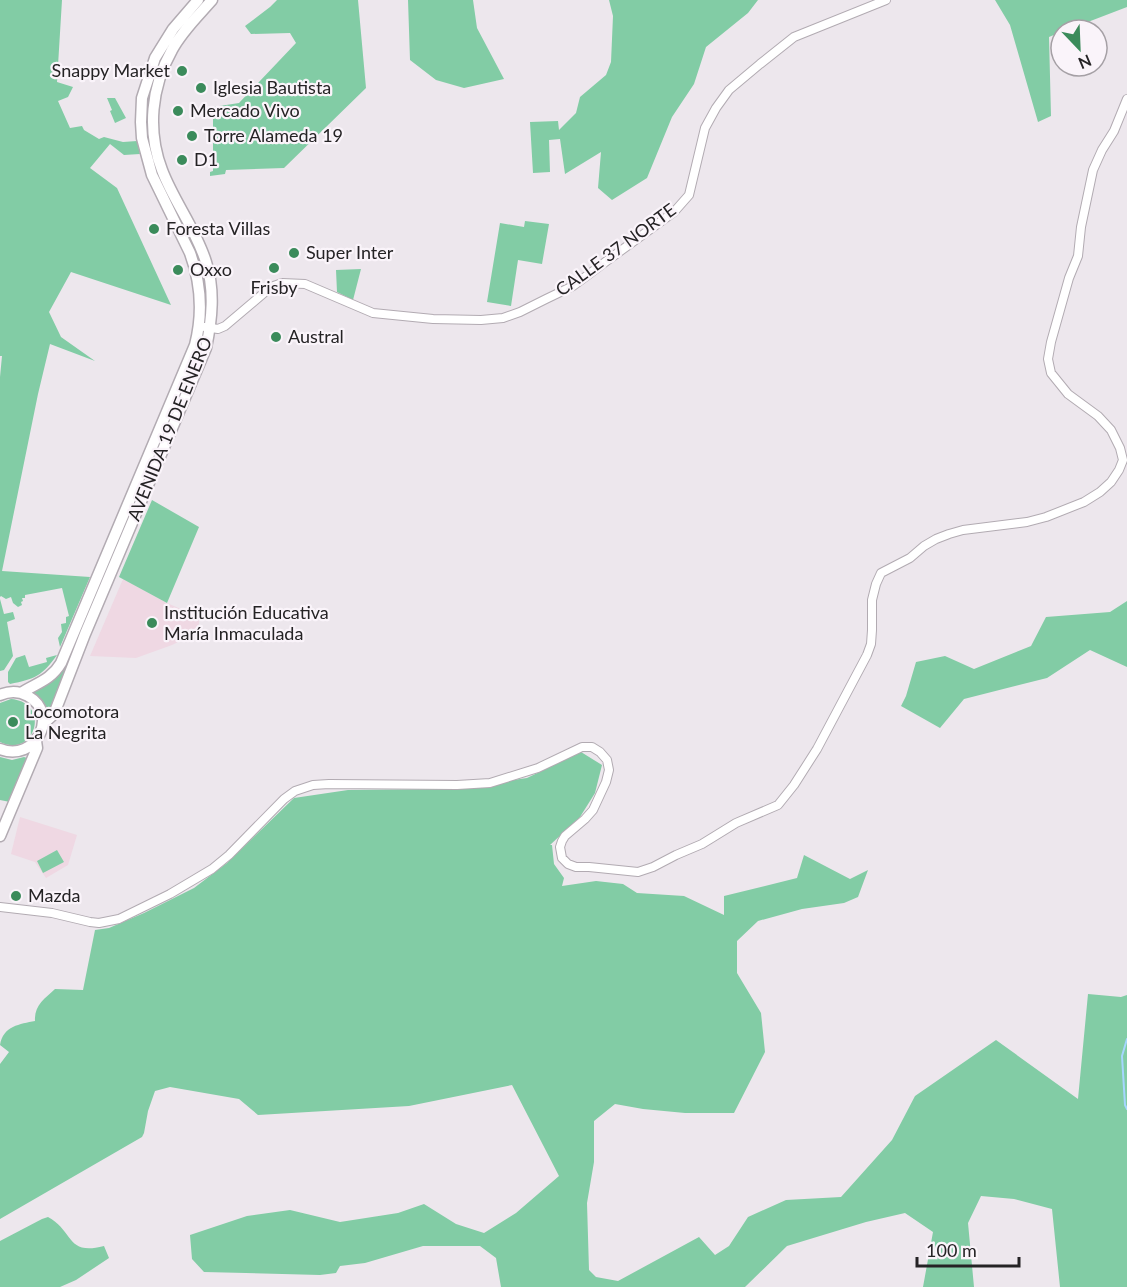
<svg xmlns="http://www.w3.org/2000/svg" width="1127" height="1287" font-family="Lato,sans-serif">
<rect width="100%" height="100%" fill="#ede7ed"/>
<path fill="#efd8e3" d="M123,579L167,603L183,610L200,613L198,632L172,645L136,658L90,656Z
M20,817L77,835L68,865L46,878L35,862L11,854Z"/>
<path fill="#82cca5" d="M0,0H62L57,82L73,87L68,97L58,101L70,128L82,126L84,130L99,139L104,137L123,142L137,141L140,154L124,155L110,144L90,168L117,188L171,305L71,272L49,312L61,337L95,361L50,344L38,394L2,571L90,577L60,647L58,638L62,632L61,624L66,623V617L69,616L62,588L25,595V598H22L23,601L21,602L22,605L18,607L13,603L11,597L6,599L1,596L0,597V377L2,356H0Z
M277,0H358L366,88L284,168L226,170L225,174L210,176V172L213,171V107L239,103L296,43L290,33L251,34L245,26L270,7Z
M408,0H473L477,28L504,79L464,88L436,80L410,60Z
M609,0H758L748,13L706,47L694,84L672,117L647,178L612,200L598,188L601,152L565,174L560,139L549,140L550,172L533,173L530,122L558,121L559,130L576,113L580,97L606,75L611,62L613,16Z
M995,0H1127V7L1067,30H1061V32L1049,37L1051,116L1038,122L1010,25Z
M107,98H115L126,118L115,123L110,111L112,110Z
M525,221L549,224L542,264L518,260L511,306L487,302L500,223L524,227Z
M361,269L353,300L337,292L336,270Z
M203,332H204L201,352L50,709L45,710L33,694V691L53,679Z
M152,500L199,527L167,603L119,577Z
M0,599L4,614L13,612L15,619L7,622L13,656L4,670L0,671Z
M1127,601V667L1090,650L1047,678L964,699L940,728L901,706L906,696L916,662L945,656L974,669L1031,646L1046,617L1110,612Z
M25,655L29,667L47,662L46,658L57,655C42,676 35,679 10,684L8,682V672L16,658Z
M11,699C51,702 36,759 0,742V703Z
M581,752L602,765L595,793L580,817L550,845H552L554,864L564,878L562,886L596,881L623,884L637,893L684,896L724,915V896L797,878L804,855L850,879L868,870L858,897L844,903L802,909L758,921L737,941V973L761,1013L765,1052L734,1113H685L643,1109L615,1104L594,1121V1162L587,1203L589,1270L596,1277L618,1281L699,1237L715,1255L729,1246L748,1217L786,1200L841,1197L892,1140L915,1096L996,1040L1078,1099L1088,994L1121,997L1127,995V1287H1060L1052,1209L1014,1199L981,1196L968,1223L974,1287H923L933,1232L905,1213L866,1222L787,1246L745,1287H501L496,1258L480,1246H423L365,1263L340,1266L336,1273L320,1275L204,1272L192,1259L190,1235L247,1216L290,1210L340,1222L398,1213L424,1204L456,1224L484,1233L516,1213L559,1176L512,1085L409,1106L258,1115L239,1099L170,1087L155,1091L148,1111L144,1133L142,1137L0,1219V1064L9,1052L0,1045C3,1026 20,1024 35,1021C34,1006 44,999 55,989L83,990L95,930L109,928L144,913L194,888L227,863L294,798L348,790L452,789L527,778Z
M0,757L12,760L24,757L27,758L10,802L0,800Z
M57,850L64,862L43,873L37,861Z
M48,1217C74,1231 66,1256 104,1246L109,1258L76,1280L60,1287H0V1241L42,1219Z"/>
<g fill="none" stroke-linecap="round" stroke-linejoin="round">
<path stroke="#a6d6ff" stroke-width="2" d="M1127,1039L1122,1056L1125,1105L1127,1109"/>
<g stroke="#b2abb2" stroke-width="10">
<path id="minor" d="M205,327L218,329L225,326L271,287L282,283L305,284L373,313L433,319L481,320L503,318L520,312L546,299L573,286L608,260L674,212L689,195L705,128L716,108L729,90L760,64L794,37L886,0
M0,907L52,913L90,922L99,923L119,919L170,894L212,869L229,855L284,799L295,791L313,785L329,784L457,785L490,783L538,768L582,747H592L600,752L607,760L609,770L606,782L593,810L585,819L565,836L562,841L560,847L562,858L568,864L576,867H589L638,872L653,867L676,855L702,844L736,823L778,805L794,785L817,749L867,655L871,644L872,630V600L876,584L881,573L910,558L924,546L936,539L949,534L963,530L1027,522L1046,517L1084,502L1100,492L1111,482L1119,470L1123,460L1120,448L1111,430L1098,416L1068,394L1051,373L1048,359L1051,342L1069,278L1078,256L1081,227L1093,170L1102,150L1114,131L1127,99"/>
</g>
<g stroke="#b2abb2" stroke-width="13">
<path id="major" d="M21,693C37,683 51,680 61,663L195,345C203,314 201,283 190,253L152,175L142,138L141,122L142,98L155,58L173,29L198,0
M0,695C9,691 19,691 28,696C60,714 36,763 0,749
M43,724L54,714L85,634L206,348C212,319 215,290 206,262C196,229 174,202 162,170C147,131 151,87 172,50C182,31 198,16 212,0
M0,836L37,748L36,741"/>
</g>
<use href="#minor" stroke="#fff" stroke-width="8"/>
<use href="#major" stroke="#fff" stroke-width="10"/>
</g>
<g fill="#3b8b5b" stroke="#faf4fa" stroke-width="2">
<circle cx="182" cy="71" r="6"/>
<circle cx="201" cy="88" r="6"/>
<circle cx="178" cy="111" r="6"/>
<circle cx="192" cy="136" r="6"/>
<circle cx="182" cy="160" r="6"/>
<circle cx="154" cy="229" r="6"/>
<circle cx="294" cy="253" r="6"/>
<circle cx="274" cy="268" r="6"/>
<circle cx="178" cy="270" r="6"/>
<circle cx="276" cy="337" r="6"/>
<circle cx="152" cy="623" r="6"/>
<circle cx="13" cy="722" r="6"/>
<circle cx="16" cy="896" r="6"/>
</g>
<g text-anchor="middle" stroke-width="4.5" stroke-linejoin="round" paint-order="stroke">
<g font-size="18" fill="#252325" stroke="#faf4fa" text-anchor="start">
<text x="170" y="77" text-anchor="end">Snappy Market</text>
<text x="213" y="94">Iglesia Bautista</text>
<text x="190" y="117">Mercado Vivo</text>
<text x="204" y="142">Torre Alameda 19</text>
<text x="194" y="166">D1</text>
<text x="166" y="235">Foresta Villas</text>
<text x="306" y="259">Super Inter</text>
<text x="190" y="276">Oxxo</text>
<text x="274" y="294" text-anchor="middle">Frisby</text>
<text x="288" y="343">Austral</text>
<text x="164" y="619">Institución Educativa<tspan x="164" dy="21">María Inmaculada</tspan></text>
<text x="25" y="718">Locomotora<tspan x="25" dy="21">La Negrita</tspan></text>
<text x="28" y="902">Mazda</text>
</g>
<g font-size="18" fill="#252325" stroke="#faf4fa">
<text transform="translate(616 250) rotate(-36)" y="6">CALLE 37 NORTE</text>
<text transform="translate(170 429) rotate(-68)" y="6">AVENIDA 19 DE ENERO</text>
</g>
</g>
<g transform="translate(1079 48) rotate(157)"><circle r="28" fill="#faf4fa" stroke="#a5a0a5" stroke-width="1.5"/>
<path d="M0-4.5L10 22L0 15L-10 22Z" fill="#3b8b5b"/>
<text y="-9" font-size="16" font-weight="bold" text-anchor="middle" fill="#252325">N</text>
</g>
<path d="M917 1257v9h102v-9" fill="none" stroke="#252325" stroke-width="3"/>
<text x="926" y="1257" font-size="18" fill="#252325" stroke="#faf4fa" stroke-width="4.5" paint-order="stroke">100 m</text>
</svg>
